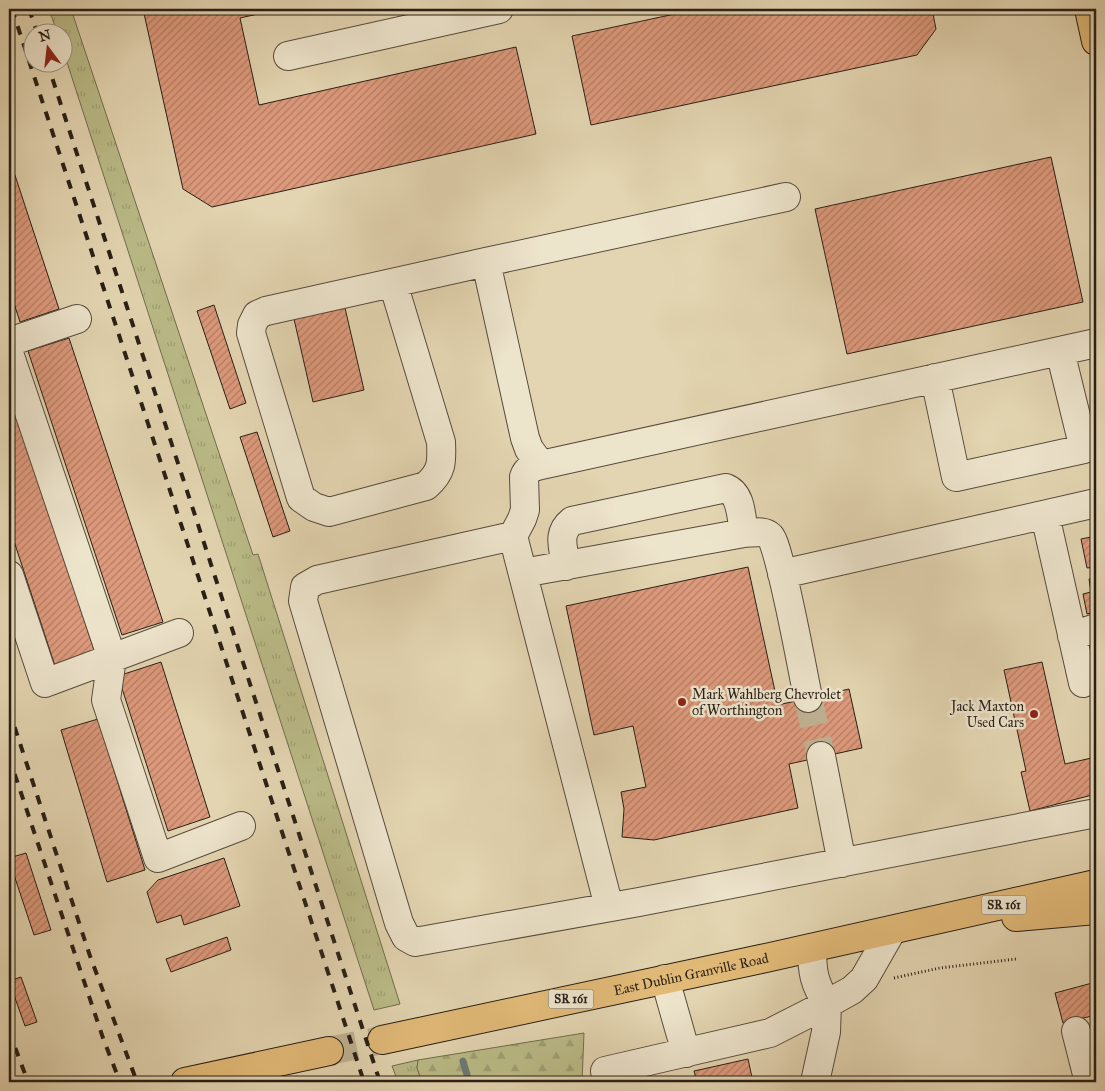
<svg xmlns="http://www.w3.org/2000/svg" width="1105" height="1091" font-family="'IM FELL Great Primer',serif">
<defs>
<pattern id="grass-tufts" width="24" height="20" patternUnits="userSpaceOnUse" patternTransform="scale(1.25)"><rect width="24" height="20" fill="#babb87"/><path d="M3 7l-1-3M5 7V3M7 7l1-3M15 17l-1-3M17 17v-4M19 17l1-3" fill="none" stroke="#a0a074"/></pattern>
<pattern id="forest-firs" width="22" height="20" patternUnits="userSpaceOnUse" patternTransform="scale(1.25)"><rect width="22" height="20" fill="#babb87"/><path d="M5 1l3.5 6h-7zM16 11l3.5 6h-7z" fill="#a0a074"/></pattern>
<pattern id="building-hatch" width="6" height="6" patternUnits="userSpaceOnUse" patternTransform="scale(1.25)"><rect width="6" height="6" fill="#de9a7c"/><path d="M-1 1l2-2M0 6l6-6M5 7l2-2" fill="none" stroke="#b47d65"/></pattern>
</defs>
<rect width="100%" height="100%" fill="#e3d5b1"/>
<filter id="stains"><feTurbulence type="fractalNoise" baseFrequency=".004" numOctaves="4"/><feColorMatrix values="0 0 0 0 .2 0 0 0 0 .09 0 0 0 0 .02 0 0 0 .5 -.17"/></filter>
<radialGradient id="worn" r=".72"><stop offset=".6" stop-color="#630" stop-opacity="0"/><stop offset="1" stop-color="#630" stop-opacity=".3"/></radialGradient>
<path fill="url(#grass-tufts)" stroke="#716d4e" d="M49,9H71L253,555L258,554L400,1004L374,1010L63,50L62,32H57Z
M418,1060L417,1068L422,1082H398L392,1066Z"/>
<path fill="url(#forest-firs)" stroke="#716d4e" d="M584,1033L582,1082H422L417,1068L418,1060Z"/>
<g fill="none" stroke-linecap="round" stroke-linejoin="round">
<path stroke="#6c7a76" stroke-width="7" d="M463,1061L469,1082"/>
</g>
<path fill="url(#building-hatch)" stroke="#281f16" d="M143,9H280L240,18L259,105L516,47L536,134L212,207L183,189Z
M698,9H932L936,29L917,55L591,125L572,36Z
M9,157L59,309L20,322L9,288Z
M1051,157L1083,302L847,354L815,209Z
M214,305L246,403L230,409L197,311Z
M345,308L364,390L313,402L294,319Z
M69,338L163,622L122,635L28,351Z
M9,390L96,656L56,669L9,526Z
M257,432L290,531L273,537L240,437Z
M1096,536V577L1095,567L1087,568L1081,539Z
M748,567L778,705L849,689L862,748L789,764L798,808L654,840L622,837L624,809L621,792L646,787L633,726L594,735L566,606Z
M1096,578V612L1087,614L1083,594L1091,592L1089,579Z
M161,662L210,817L168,831L118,676Z
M1042,662L1065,764L1096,757V794L1030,811L1021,772L1026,771L1004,670Z
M98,719L145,870L107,882L61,730Z
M26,853L51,930L34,935L9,860V858Z
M224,858L240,906L184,925L181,915L157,923L147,892L158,880Z
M227,937L231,950L171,972L166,959Z
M21,977L37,1022L25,1026L9,981Z
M1096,982V1015L1063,1023L1055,993Z
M748,1059L753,1082H697L694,1071Z"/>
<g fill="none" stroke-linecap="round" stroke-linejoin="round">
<path stroke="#beb192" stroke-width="28" stroke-dasharray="28 14" stroke-linecap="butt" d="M808,698L821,756"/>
<path stroke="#beb192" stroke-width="28" stroke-dasharray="28 14" stroke-linecap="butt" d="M329,1051L382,1040"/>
<g stroke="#574c3d" stroke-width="30">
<path id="minor" d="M288,56L499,9
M393,283L441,442C442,463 442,472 426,486L329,512L314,507L301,498L251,333L252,325L257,315L266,311L486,262
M9,342L77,319
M9,353L112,658L106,700L158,858L241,826
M935,378L956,477L1084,449L1060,351
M541,465L1096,343
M1045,515L1083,683
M513,536L522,519L525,510L524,477C527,468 533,467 541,465L529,449L525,438L486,262L786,197
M566,566C564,548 556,534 572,521L726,488C742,494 741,518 744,533
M523,573L744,533C752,533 764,530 770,536C779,543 804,677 808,698
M782,574L1096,503
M9,575L45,683L179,633
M1072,636L1096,628
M821,756L842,863
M609,907L513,536L317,580L305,587L303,601L399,923L406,937L415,942L639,902L1096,813
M812,948C812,972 814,983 827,1004L852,990L864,979L892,930
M665,979L686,1053
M1076,1031L1089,1082
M607,1082L605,1071L770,1033L827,1004L826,1032L815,1082"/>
</g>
<g stroke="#281f16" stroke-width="30">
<g id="major">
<path d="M1089,9L1096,41"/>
<path d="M1016,917L1096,910"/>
<path id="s1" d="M382,1040L761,959L1096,884"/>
<path d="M185,1082L329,1051"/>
</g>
</g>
<path stroke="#281f16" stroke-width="3" stroke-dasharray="1 2.5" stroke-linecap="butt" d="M894,978L940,968L1016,959"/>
<use href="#minor" stroke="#ede4cc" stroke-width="28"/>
<use href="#major" stroke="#e2ba78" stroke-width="28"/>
<path stroke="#281f16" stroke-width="4" stroke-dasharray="9 9" stroke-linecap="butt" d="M12,9L364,1082
M29,9L37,32
M47,62L380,1082
M9,710L90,956L137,1082
M9,757L103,1038L120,1082
M9,1031L28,1082"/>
</g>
<g fill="#8f2418" stroke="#ede4cc" stroke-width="2">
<circle cx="682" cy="702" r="5"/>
<circle cx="1034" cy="714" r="5"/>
</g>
<g text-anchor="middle" stroke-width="5" stroke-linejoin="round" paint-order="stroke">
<g fill="#ede4cc" stroke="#635a4d" stroke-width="1">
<rect x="981.5" y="895.5" width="45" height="19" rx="4"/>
<rect x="548.5" y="989.5" width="45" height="19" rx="4"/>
</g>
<g font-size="12" font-weight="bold" fill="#281f16">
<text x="1004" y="909">SR 161</text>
<text x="571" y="1003">SR 161</text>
</g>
<g font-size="14" fill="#281f16" stroke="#ede4cc" text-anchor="start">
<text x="692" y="699">Mark Wahlberg Chevrolet<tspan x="692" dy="16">of Worthington</tspan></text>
<text x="1024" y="711" text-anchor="end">Jack Maxton<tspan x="1024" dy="16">Used Cars</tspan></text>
</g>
<g font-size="14" fill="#281f16" stroke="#ede4cc">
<text dy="5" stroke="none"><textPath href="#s1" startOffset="316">East Dublin Granville Road</textPath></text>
</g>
</g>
<rect width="1105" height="1091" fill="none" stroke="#e3d5b1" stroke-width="30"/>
<rect x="10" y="10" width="1085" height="1071" fill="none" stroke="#281f16" stroke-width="2.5"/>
<rect x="15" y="15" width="1075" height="1061" fill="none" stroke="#281f16"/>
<g transform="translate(48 48) rotate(345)"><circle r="24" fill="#ede4cc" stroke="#9e9583"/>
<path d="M0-4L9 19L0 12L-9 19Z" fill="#8f2418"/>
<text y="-8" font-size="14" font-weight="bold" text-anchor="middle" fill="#281f16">N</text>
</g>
<rect width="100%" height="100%" filter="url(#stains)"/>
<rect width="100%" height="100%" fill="url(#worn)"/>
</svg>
